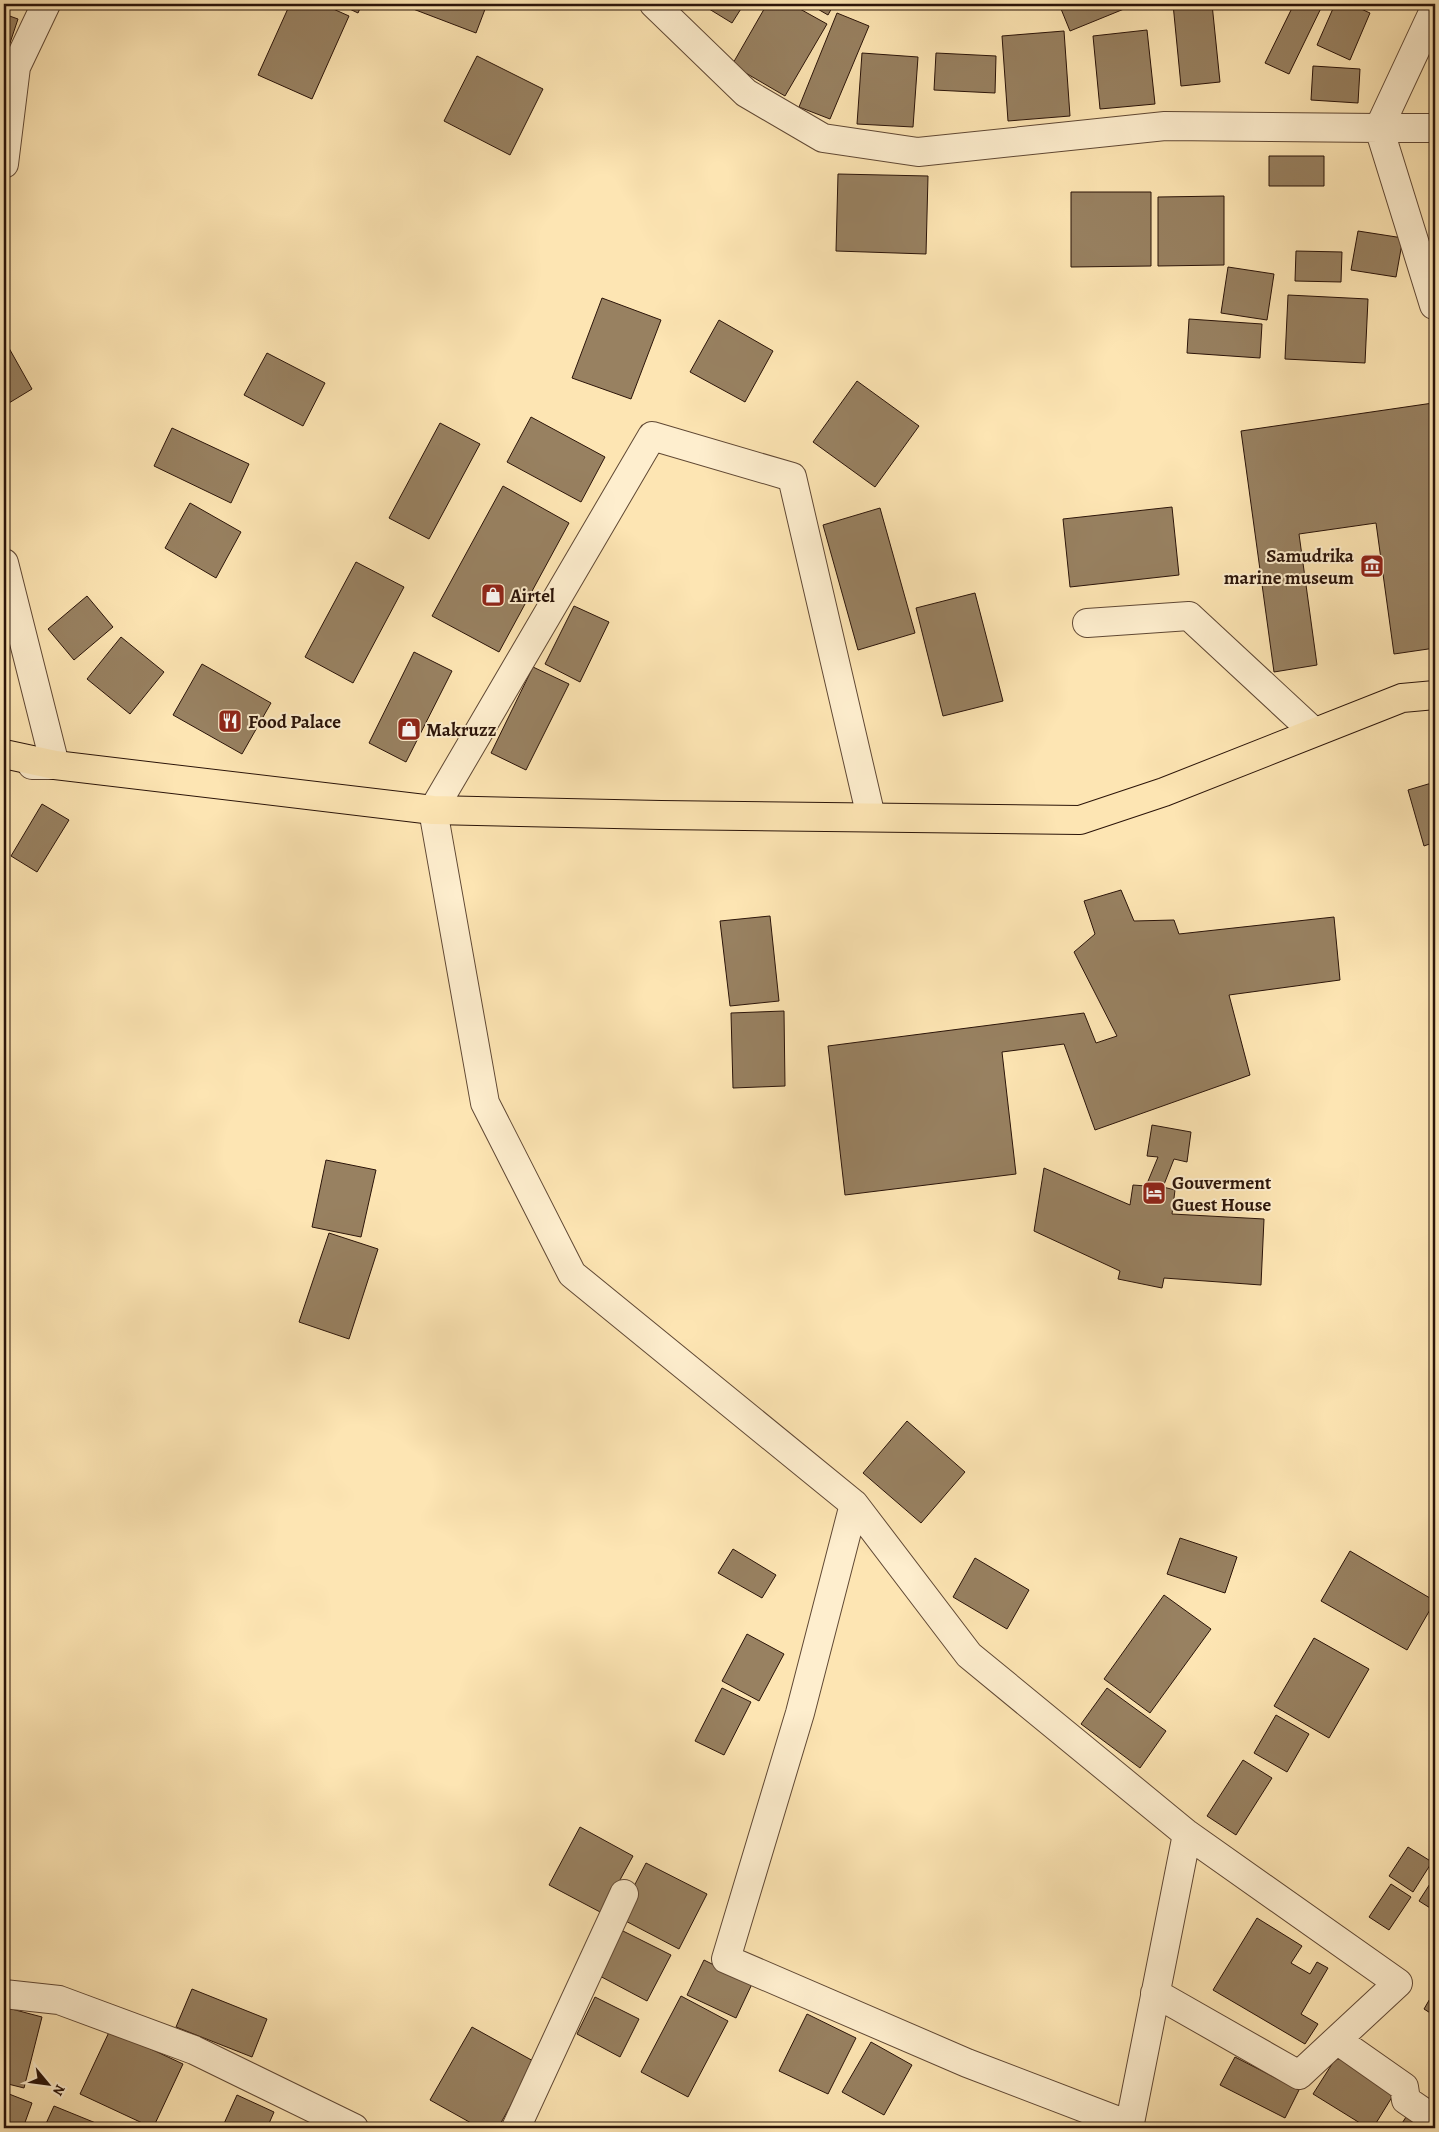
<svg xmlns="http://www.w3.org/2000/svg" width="1439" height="2132" font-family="Alegreya,serif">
<rect width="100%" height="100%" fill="#fde5b3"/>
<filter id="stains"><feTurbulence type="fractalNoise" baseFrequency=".004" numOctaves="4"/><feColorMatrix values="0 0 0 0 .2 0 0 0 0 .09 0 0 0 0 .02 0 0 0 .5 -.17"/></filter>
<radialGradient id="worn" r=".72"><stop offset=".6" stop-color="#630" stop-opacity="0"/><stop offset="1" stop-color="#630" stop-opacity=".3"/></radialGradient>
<path fill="#988161" stroke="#2b1409" d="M290,4H322L349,16L312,99L258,75Z
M339,4H362L358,13Z
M400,4H487L476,33Z
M701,4H744L732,23Z
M767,4H791L827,24L785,96L732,65Z
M809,4H834L828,15Z
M1059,4H1122L1124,9L1070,31Z
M1173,4H1212L1220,82L1181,86Z
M1294,4H1323L1289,74L1265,63Z
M1335,4H1350L1370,13L1350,60L1317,45Z
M837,13L869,26L830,119L799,107Z
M4,14L18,19L4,61Z
M1147,30L1155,104L1100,109L1093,36Z
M1064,31L1070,116L1008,121L1002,36Z
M862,53L918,57L913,127L857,124Z
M936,53L996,56L995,93L934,90Z
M477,56L543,89L510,155L444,121Z
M1313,66L1360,69L1358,103L1311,100Z
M1269,156H1324V186H1269Z
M838,174L928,176L926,254L836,251Z
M1071,192H1151V266L1071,267Z
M1224,196V265L1158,266V197Z
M1358,231L1403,238L1396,277L1351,270Z
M1296,251L1342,252L1341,282L1295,281Z
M1228,267L1274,274L1267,320L1221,313Z
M1288,295L1368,299L1365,363L1285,359Z
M602,298L661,320L631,399L572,378Z
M1189,319L1262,324L1260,358L1187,353Z
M719,320L773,351L745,402L690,372Z
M5,341L32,389L4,406V341Z
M267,353L325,383L303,426L244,395Z
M857,381L919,426L875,487L813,442Z
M1433,403L1435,423V648L1394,654L1376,523L1299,534L1317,665L1274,672L1241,431Z
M531,417L605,457L581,502L507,462Z
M440,423L480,444L429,539L389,518Z
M172,428L249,464L231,503L154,466Z
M503,486L569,523L499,652L432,616Z
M190,503L241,532L216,578L165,548Z
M1172,507L1179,575L1070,587L1063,519Z
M880,508L915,633L858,650L823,525Z
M356,562L404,587L353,683L305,657Z
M975,593L1003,701L943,716L916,608Z
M87,596L113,627L74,660L48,629Z
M574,606L609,622L580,682L545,664Z
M121,637L164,672L130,714L87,679Z
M414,652L452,671L406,762L369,743Z
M202,664L271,703L242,754L173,715Z
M533,667L569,684L526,770L491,753Z
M1435,782V842L1424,846L1408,790Z
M42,804L69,820L37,872L11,856Z
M1121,890L1134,921L1174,920L1179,934L1334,917L1340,980L1229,995L1250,1075L1095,1130L1064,1044L1002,1052L1016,1174L845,1195L828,1046L1084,1013L1096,1043L1117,1036L1074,952L1095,934L1084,901Z
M770,916L779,1001L730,1006L720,921Z
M784,1011L785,1086L733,1088L731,1013Z
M1152,1125L1191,1132L1187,1162L1174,1159L1163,1187L1175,1190L1172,1214L1264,1219L1261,1285L1164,1278L1162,1288L1118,1279L1120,1271L1034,1231L1044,1168L1130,1205L1133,1185L1146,1186L1158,1157L1147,1156Z
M326,1160L376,1170L361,1237L312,1227Z
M329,1233L378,1249L349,1339L299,1322Z
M907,1421L965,1472L921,1523L863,1473Z
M1180,1538L1237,1557L1225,1593L1167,1574Z
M733,1549L776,1575L762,1598L718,1573Z
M1350,1551L1435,1601L1407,1650L1321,1601Z
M975,1558L1029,1590L1007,1629L953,1597Z
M1164,1595L1211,1629L1150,1713L1104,1679Z
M747,1634L784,1654L759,1701L722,1681Z
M1314,1638L1369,1669L1329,1738L1274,1706Z
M722,1688L751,1702L724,1755L695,1741Z
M1107,1688L1166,1731L1140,1768L1081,1724Z
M1276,1715L1309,1734L1287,1772L1254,1753Z
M1243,1760L1272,1778L1236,1835L1207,1816Z
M580,1827L633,1856L602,1913L549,1885Z
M1408,1847L1432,1862L1413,1892L1389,1876Z
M646,1863L707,1894L679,1949L618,1917Z
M1435,1876V1911L1419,1901Z
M1391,1884L1411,1897L1389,1930L1369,1917Z
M1257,1918L1302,1946L1291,1963L1310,1974L1317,1962L1328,1968L1301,2014L1318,2024L1305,2044L1213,1990Z
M619,1929L671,1955L647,2001L596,1974Z
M704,1960L752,1984L736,2018L687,1995Z
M192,1989L267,2019L252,2057L176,2027Z
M1435,1990V2016L1424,2009Z
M681,1996L728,2021L688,2097L641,2072Z
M595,1997L639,2019L620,2057L577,2034Z
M4,2007L42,2017L24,2088L4,2083Z
M807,2014L856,2038L828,2094L779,2071Z
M472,2027L535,2062L498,2128H480L430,2100Z
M110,2030L183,2064L153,2128L80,2094Z
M871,2042L912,2065L884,2115L842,2092Z
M1339,2053L1397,2089L1373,2128H1368L1313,2094Z
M1235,2057L1299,2090L1285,2118L1220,2085Z
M4,2092L32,2103L23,2128H4Z
M237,2095L274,2112L267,2128H222Z
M54,2106L108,2128H44Z
M1406,2117L1423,2128H1399Z"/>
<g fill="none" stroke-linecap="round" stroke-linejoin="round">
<g stroke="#604834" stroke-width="30">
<path id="minor" d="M654,4L746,93L823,138L918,152L1165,126L1379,128L1435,8
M4,164L16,67L46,4
M1434,305L1379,128H1435
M4,563L55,765H32
M1087,623L1189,616L1314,732
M871,817L792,477L652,436L433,810L485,1103L572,1274L854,1504L969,1655L1187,1834L1129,2128
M854,1504L800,1713L726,1959L967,2063L1129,2125
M1155,1993L1299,2075L1398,1983L1187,1834
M4,1994L59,2000L194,2050L354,2128
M1337,2040L1404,2087L1406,2100L1435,2120
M516,2128L624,1894"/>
</g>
<g stroke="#2b1409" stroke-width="30">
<path id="trunk" d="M4,754L55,765L433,810L661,815L1080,820L1164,792L1402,698L1435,695"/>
</g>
<use href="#minor" stroke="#feeece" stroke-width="28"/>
<use href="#trunk" stroke="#fde5b3" stroke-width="28"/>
</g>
<defs>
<g id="museum-square" transform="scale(1.25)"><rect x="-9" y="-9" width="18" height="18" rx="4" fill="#8f2418" stroke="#feeece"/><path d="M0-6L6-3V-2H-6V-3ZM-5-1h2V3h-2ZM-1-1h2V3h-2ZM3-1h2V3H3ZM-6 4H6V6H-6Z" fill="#fff"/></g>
<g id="shop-square" transform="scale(1.25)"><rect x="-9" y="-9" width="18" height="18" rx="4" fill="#8f2418" stroke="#feeece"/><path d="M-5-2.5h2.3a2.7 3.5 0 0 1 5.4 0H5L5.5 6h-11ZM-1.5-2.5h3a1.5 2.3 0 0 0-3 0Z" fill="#fff"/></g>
<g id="restaurant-square" transform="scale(1.25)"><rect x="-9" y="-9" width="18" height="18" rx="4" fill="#8f2418" stroke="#feeece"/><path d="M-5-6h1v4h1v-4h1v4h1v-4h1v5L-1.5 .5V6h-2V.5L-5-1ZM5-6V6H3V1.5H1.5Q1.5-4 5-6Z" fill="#fff"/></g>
<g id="hotel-square" transform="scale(1.25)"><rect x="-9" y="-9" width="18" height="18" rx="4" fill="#8f2418" stroke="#feeece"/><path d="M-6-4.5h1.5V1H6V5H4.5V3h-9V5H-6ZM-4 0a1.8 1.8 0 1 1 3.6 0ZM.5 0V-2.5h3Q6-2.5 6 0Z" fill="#fff"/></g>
</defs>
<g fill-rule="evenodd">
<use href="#museum-square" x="1372" y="566"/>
<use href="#shop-square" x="493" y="595"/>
<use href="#restaurant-square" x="230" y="721"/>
<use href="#shop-square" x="409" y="729"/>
<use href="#hotel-square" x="1154" y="1193"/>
</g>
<g text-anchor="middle" stroke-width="4" stroke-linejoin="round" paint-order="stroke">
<g font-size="19" font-weight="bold" fill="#2b1409" stroke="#feeece" text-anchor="start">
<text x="1354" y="562" text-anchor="end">Samudrika<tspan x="1354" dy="22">marine museum</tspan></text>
<text x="510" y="602">Airtel</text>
<text x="248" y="728">Food Palace</text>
<text x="426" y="736">Makruzz</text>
<text x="1172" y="1189">Gouverment<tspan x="1172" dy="22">Guest House</tspan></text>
</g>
</g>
<rect width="1439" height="2132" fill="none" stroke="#fde5b3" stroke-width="20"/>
<rect x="5" y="5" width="1429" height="2122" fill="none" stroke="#2b1409" stroke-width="2.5"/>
<rect x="10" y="10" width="1419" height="2112" fill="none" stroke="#2b1409"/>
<g transform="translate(48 2084) rotate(119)" stroke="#feeece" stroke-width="4" paint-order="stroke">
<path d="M0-4L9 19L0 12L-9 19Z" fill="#2b1409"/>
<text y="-8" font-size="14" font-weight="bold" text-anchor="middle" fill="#2b1409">N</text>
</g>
<rect width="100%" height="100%" filter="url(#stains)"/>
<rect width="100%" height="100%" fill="url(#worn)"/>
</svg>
